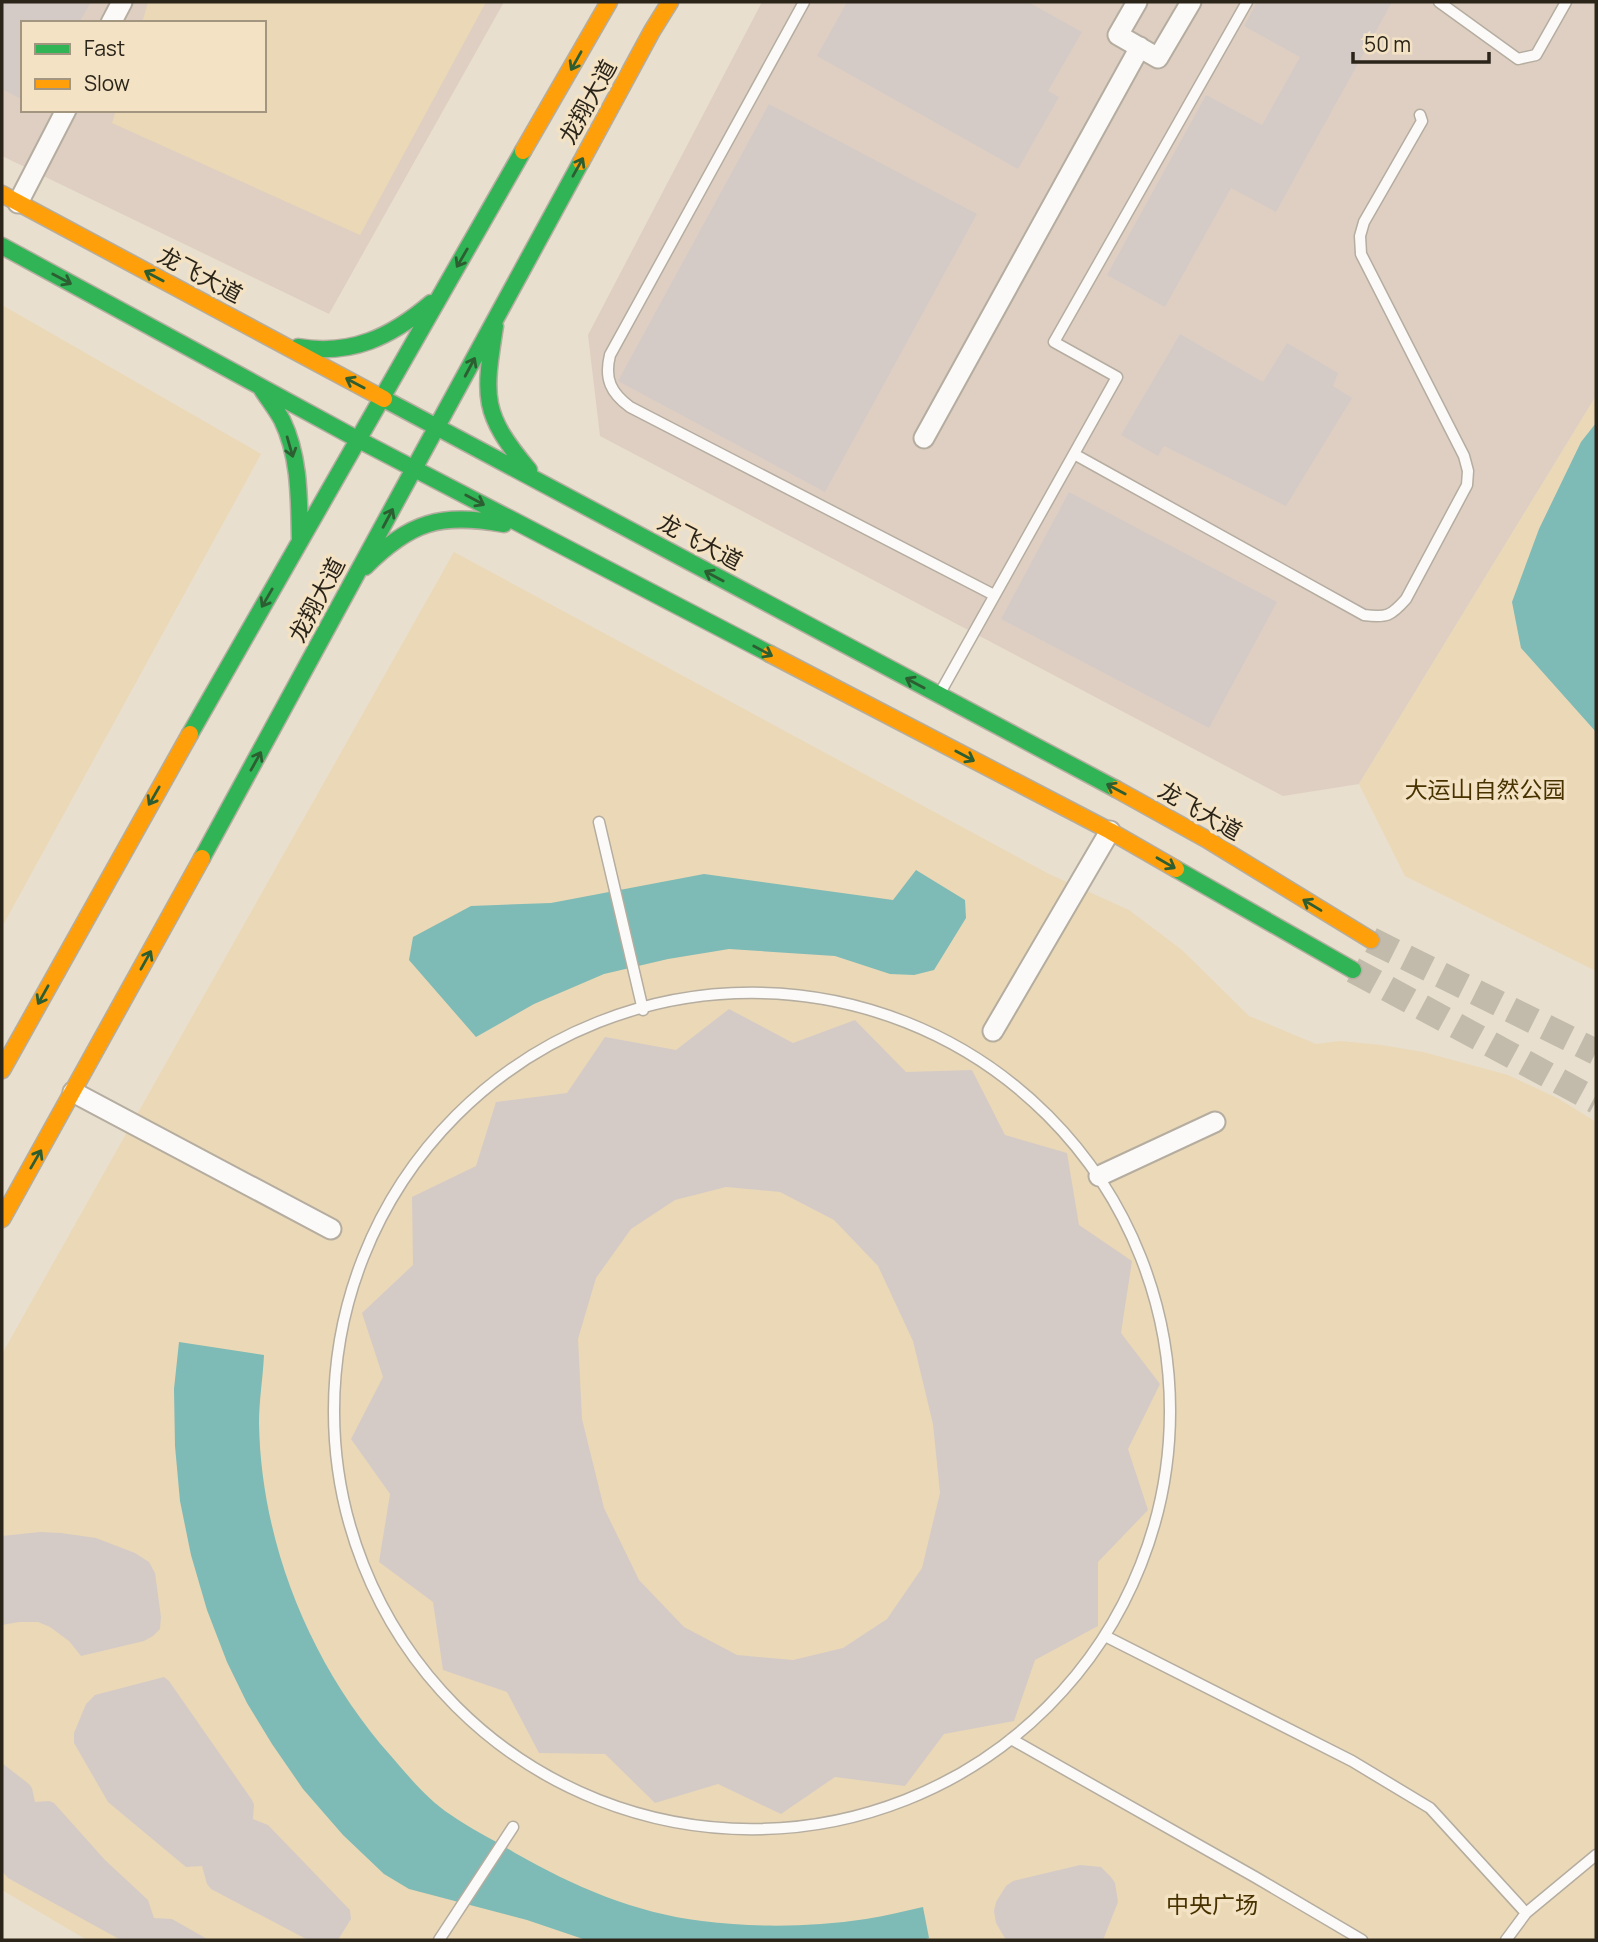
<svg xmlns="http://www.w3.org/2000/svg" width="1598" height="1942" font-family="Manrope,'Noto Sans SC',sans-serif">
<rect width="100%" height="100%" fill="#e8dfce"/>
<path fill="#dfcfc2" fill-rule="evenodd" d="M2,2H504L329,314L2,156ZM23,23H264V110H23Z
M762,2H1596V396L1359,784L1283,796L600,436L588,335Z"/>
<path fill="#ebd8b6" d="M148,2H486L360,235L112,123L116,110H264V23H142Z
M2,305L261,454L2,927Z
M1596,396V971L1405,876L1359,784Z
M454,552L1049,874L1129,910L1182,950L1249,1016L1316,1044L1340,1041L1381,1045L1423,1052L1508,1075L1559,1099L1596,1122V1940H87L2,1890V1354Z"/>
<path fill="#7ebab6" d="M1596,423V732L1521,648L1512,602L1539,529L1581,442Z
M916,870L965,900L966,918L934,970L914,975L890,974L835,956L729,949L668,959L604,974L534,1004L476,1037L409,960L413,937L471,906L551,903L704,874L893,900Z
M179,1342L264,1355C263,1377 259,1401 259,1423C261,1544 311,1666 391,1756C409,1777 428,1800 451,1815C471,1829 494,1840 515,1853C573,1886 635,1913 702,1921C756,1928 812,1927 866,1919C885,1916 904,1911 923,1907L929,1938L923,1940H586L527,1920L409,1889L384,1874L343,1835L303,1789L272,1744L247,1703L227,1662L207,1610L191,1555L180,1501L175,1446L174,1389Z"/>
<path fill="#d4cbc7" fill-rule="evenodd" d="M2,2H91L79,23H23V100L2,89Z
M847,2H1028L1082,32L1048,91L1059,97L1018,169L817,56Z
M1257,2H1392L1276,212L1231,188L1165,307L1107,275L1206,95L1262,125L1300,57L1244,26Z
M769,104L977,214L825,492L618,381Z
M1180,334L1263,382L1287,343L1338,373L1333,386L1352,398L1286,506L1164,446L1158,456L1121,435Z
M1069,492L1277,602L1209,728L1001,619Z
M729,1009L793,1043L855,1020L906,1072L972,1070L1005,1135L1067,1153L1079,1225L1132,1261L1121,1333L1160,1384L1128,1449L1148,1510L1098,1562V1626L1035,1660L1014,1721L944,1734L905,1786L835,1777L781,1814L718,1784L655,1803L605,1754L539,1753L507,1692L443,1670L433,1602L379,1562L390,1494L351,1439L383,1377L362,1313L413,1265L412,1197L476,1166L496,1102L567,1093L605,1037L676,1050ZM726,1187L780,1192L834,1220L878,1266L913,1341L933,1424L940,1493L922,1568L887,1619L843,1648L793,1660L737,1655L684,1627L639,1580L604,1508L582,1419L578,1339L596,1278L631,1229L675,1200Z
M40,1532L61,1533L96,1538L135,1553L149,1562L155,1573L161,1617L160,1629L153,1636L144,1641L81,1656L69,1641L50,1627L38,1622H19L2,1625V1536Z
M164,1677L169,1681L252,1800L254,1805L253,1819L268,1825L350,1910L351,1919L338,1940H308L211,1889L207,1884L202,1866L186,1867L108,1802L74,1743V1733L86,1704L95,1695Z
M2,1763L29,1784L32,1788L35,1802L49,1801L54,1803L105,1860L148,1900L154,1918L172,1919L209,1940L119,1939L8,1878L2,1871Z
M1080,1865L1101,1867L1111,1877L1115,1883L1118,1902L1103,1940H1006L996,1923L994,1911L996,1902L1006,1886L1013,1881Z"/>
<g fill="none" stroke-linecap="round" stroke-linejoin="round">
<path stroke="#c2baaa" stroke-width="26" stroke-dasharray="26 13" stroke-linecap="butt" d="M1371,940L1596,1052
M1353,970L1596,1101"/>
<g stroke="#b4ada0" stroke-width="13">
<path id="lane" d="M804,2L610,355C604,379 611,393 630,407L994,595
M1439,2L1518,59L1536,55L1566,2
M1074,454L1364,615C1387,618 1391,616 1406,599L1467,485L1468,471L1464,456L1361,254L1360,236L1364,222L1422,121L1420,115
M940,693L1117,377L1054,342L1247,2
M599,822L643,1010
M334 1411a418 418 0 1 1 836 0a418 418 0 1 1-836 0Z
M1105,1636L1352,1761L1430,1808L1526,1913
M1011,1739L1255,1877L1362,1940
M439,1940L513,1827
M1506,1940L1526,1913L1596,1855"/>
</g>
<g stroke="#b4ada0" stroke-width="23">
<path id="street" d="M1137,2L1118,35L1158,58L1191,2
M111,23L122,2
M18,203L66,110
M924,438L1140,47
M993,1031L1110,831
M73,1092L331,1229
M1099,1176L1215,1122"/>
</g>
<g stroke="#b4ada0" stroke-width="19">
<path id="fast" d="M2,246L357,439L770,654
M495,326C484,397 481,413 529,470
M298,347C351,356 391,337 431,303
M261,388C268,399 276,409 282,420C300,457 299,499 300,539
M384,399L1116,789
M365,567C411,521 440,513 504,524
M190,734L523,151
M202,858L581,162
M1176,869L1353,970"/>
</g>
<g stroke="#b4ada0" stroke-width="19">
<path id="slow" d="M523,151L609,2
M581,162L652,31L670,2
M2,194L384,399
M770,654L1110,831L1176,869
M1116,789L1206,839L1371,940
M2,1070L190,734
M2,1219L202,858"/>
</g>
<use href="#lane" stroke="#fcfaf8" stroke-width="10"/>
<use href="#street" stroke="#fcfaf8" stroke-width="19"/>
<use href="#fast" stroke="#30b455" stroke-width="16"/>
<use href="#slow" stroke="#ff9f0a" stroke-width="16"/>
</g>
<defs><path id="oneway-shaft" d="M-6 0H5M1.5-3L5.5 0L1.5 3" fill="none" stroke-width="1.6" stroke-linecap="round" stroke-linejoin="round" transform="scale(1.75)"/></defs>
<g stroke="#2c5e31">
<use href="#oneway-shaft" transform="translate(576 61) rotate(119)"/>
<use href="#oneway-shaft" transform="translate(578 167) rotate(-61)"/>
<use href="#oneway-shaft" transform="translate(462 258) rotate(120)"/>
<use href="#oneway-shaft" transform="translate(154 276) rotate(-152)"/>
<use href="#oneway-shaft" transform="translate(62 279) rotate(28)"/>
<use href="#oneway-shaft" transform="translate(470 367) rotate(-62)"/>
<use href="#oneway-shaft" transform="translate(355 383) rotate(-152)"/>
<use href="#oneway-shaft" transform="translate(290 447) rotate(74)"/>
<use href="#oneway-shaft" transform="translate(475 500) rotate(28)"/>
<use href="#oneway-shaft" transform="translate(388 518) rotate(-62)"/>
<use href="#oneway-shaft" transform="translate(714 576) rotate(-152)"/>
<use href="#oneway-shaft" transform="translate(267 598) rotate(120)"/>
<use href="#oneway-shaft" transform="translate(763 651) rotate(28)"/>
<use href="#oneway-shaft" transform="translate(915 683) rotate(-152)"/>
<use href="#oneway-shaft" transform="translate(965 756) rotate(28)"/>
<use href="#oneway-shaft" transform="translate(256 761) rotate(-61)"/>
<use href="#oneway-shaft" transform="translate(1116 789) rotate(-152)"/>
<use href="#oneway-shaft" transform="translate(154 796) rotate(120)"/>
<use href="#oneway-shaft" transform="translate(1166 863) rotate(30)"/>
<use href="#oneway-shaft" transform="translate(1312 905) rotate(-149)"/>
<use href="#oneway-shaft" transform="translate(146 960) rotate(-61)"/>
<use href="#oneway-shaft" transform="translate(43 995) rotate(119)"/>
<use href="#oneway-shaft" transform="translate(36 1159) rotate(-60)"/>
</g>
<g text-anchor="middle" stroke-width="7" stroke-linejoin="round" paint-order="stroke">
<g font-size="23" fill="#2a2419" stroke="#f3e2c4">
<text transform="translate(588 102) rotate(-61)" y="8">龙翔大道</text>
<text transform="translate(200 275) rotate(28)" y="8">龙飞大道</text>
<text transform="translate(700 542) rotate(28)" y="8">龙飞大道</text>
<text transform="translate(317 600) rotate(-62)" y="8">龙翔大道</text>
<text transform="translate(1200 811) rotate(30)" y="8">龙飞大道</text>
</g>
<g font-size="23" fill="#483200" stroke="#f3e2c4">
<text x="1485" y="798">大运山自然公园</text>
<text x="1212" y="1913">中央广场</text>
</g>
</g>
<rect width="1598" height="1942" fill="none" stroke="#2a2419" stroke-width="7"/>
<rect x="21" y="21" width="245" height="91" fill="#f3e2c4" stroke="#a39680" stroke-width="2"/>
<rect x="35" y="44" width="35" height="10" fill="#30b455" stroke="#a39680" stroke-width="2"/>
<text x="84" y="56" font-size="21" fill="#2a2419">Fast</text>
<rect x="35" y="79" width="35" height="10" fill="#ff9f0a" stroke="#a39680" stroke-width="2"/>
<text x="84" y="91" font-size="21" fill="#2a2419">Slow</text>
<path d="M1353 52v10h136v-10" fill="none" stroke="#2a2419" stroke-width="3.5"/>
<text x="1364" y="52" font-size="21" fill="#2a2419" stroke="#f3e2c4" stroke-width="5" paint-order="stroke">50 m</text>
</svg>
